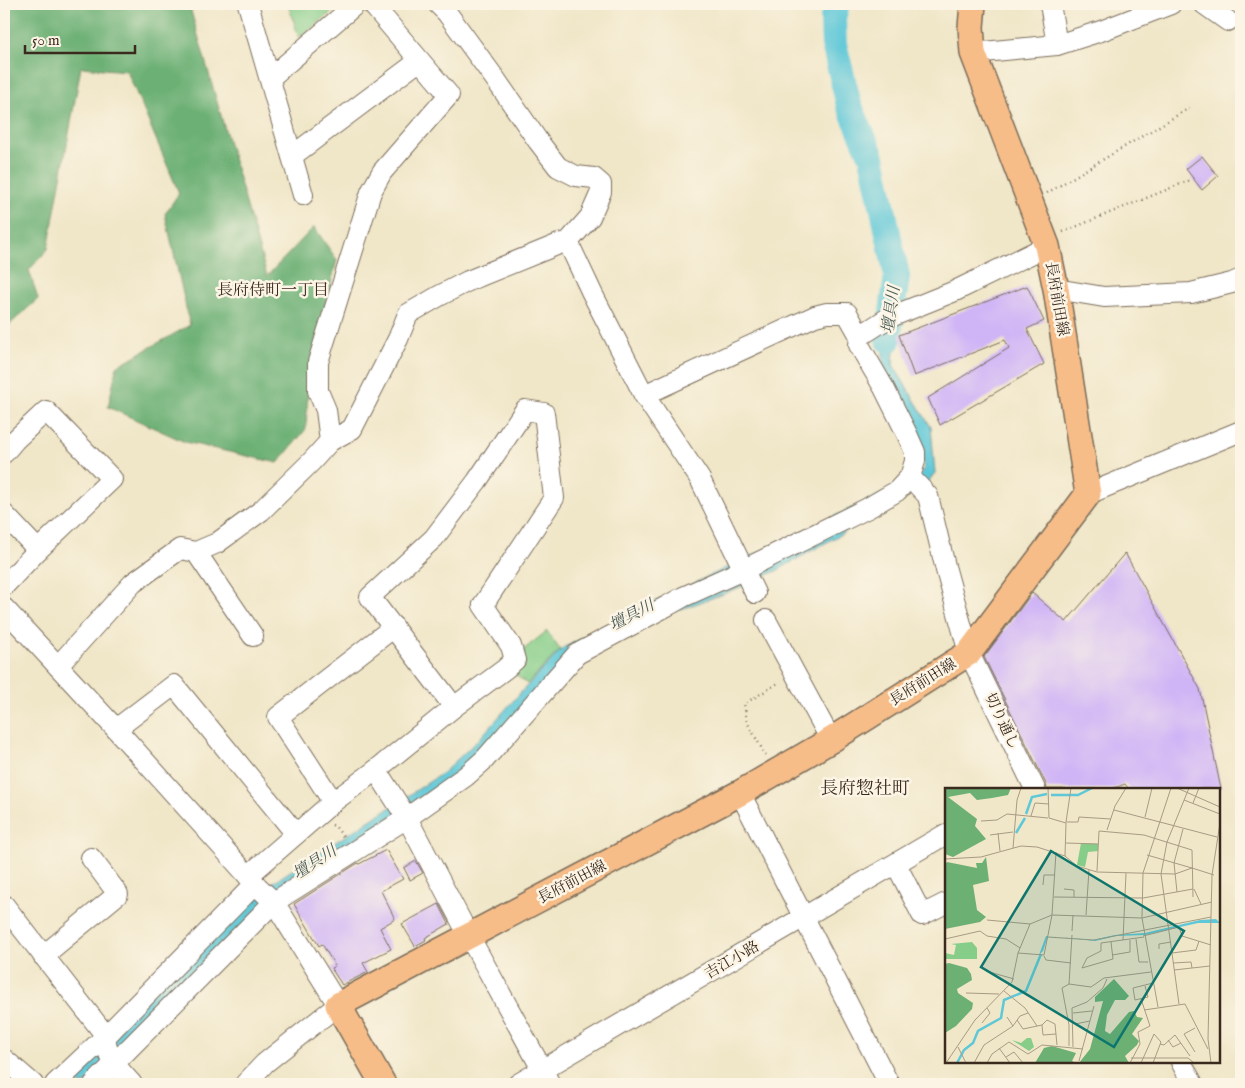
<svg xmlns="http://www.w3.org/2000/svg" width="1245" height="1088" viewBox="0 0 1245 1088" font-family="'IM FELL English','Noto Serif JP',serif">
	<style>
		.green { fill: #85cd88; stroke: #607c53 }
		.forest { fill: #6cb074; stroke: #546d49 }
		.water { fill: #5ec8d8; stroke: #4c797b }
		.lines { fill: none; stroke-linecap: round; stroke-linejoin: round }
		.river { stroke: #5ec8d8; stroke-width: 26 }
		.building { fill: #d0b5f6 }
		.minor-casing { stroke: #7a6c5a; stroke-width: 22 }
		.major-casing { stroke: #7a6c5a; stroke-width: 28 }
		.path { stroke: #7a6c5a; stroke-width: 2.5; stroke-dasharray: 1 4; stroke-linecap: butt }
		.minor { stroke: #fff; stroke-width: 20 }
		.major { stroke: #f7bd88; stroke-width: 25 }
		.labels { text-anchor: middle; dominant-baseline: central; stroke-width: 5; stroke-linejoin: round; paint-order: stroke }
		.street-label { font-size: 15px; fill: #3b2a1e; stroke: #fcf5e5 }
		.neighbourhood-label { font-size: 16px; fill: #3b2a1e; stroke: #fcf5e5 }
		.water-label { font-size: 16px; font-style: italic; fill: #465956; stroke: #fcf5e5 }
		.quarter-label { font-size: 18px; fill: #3b2a1e; stroke: #fcf5e5 }
		.inset-river { fill: none; stroke: #5ec8d8; stroke-width: 2.5 }
		.inset-road { fill: none; stroke: #a89b84; stroke-width: 1 }
		.view { fill: #0f766e; fill-opacity: 0.15; stroke: #0f766e; stroke-width: 2.5 }
		.inset-edge { fill: none; stroke: #3b2a1e; stroke-width: 2.5 }
	</style>
	<rect width="100%" height="100%" fill="#fcf5e5"/>
	<filter id="ink" filterUnits="userSpaceOnUse"><feTurbulence type="fractalNoise" baseFrequency=".02" numOctaves="2"/><feDisplacementMap in="SourceGraphic" scale="10" xChannelSelector="R" yChannelSelector="G"/><feConvolveMatrix kernelMatrix="1 2 1 2 8 2 1 2 1" color-interpolation-filters="sRGB"/></filter>
	<filter id="wash" filterUnits="userSpaceOnUse"><feTurbulence type="fractalNoise" baseFrequency=".0096" numOctaves="4" result="noise"/><feDisplacementMap in="SourceGraphic" scale="20" xChannelSelector="R" yChannelSelector="G"/><feGaussianBlur stdDeviation="1.12" result="paint"/><feColorMatrix in="noise" values="0 0 0 0 0 0 0 0 0 0 0 0 0 0 0 0 0 1.4 0 .05"/><feComposite in="paint" operator="in"/></filter>
	<g filter="url(#wash)">
		<rect width="100%" height="100%" fill="#f0e6c8"/>
		<g class="green">
			<polygon points="288,4 342,4 299,38"/>
			<polygon points="547,631 560,650 527,684 513,673 525,663 523,650"/>
		</g>
		<polygon class="forest" points="4,4 189,4 267,276 314,227 337,260 309,370 306,429 278,463 185,442 108,407 117,366 190,325 165,214 179,193 127,71 81,67 48,249 29,270 38,299 8,326 4,323"/>
		<polygon class="water" points="896,319 893,365 931,427 935,473 925,486 915,492 776,571 734,590 587,643 481,757 280,890 85,1084 62,1084 247,899 403,799 444,772 480,738 522,691 563,648 619,619 919,476 924,468 918,434 893,387 883,364 883,344 886,324"/>
		<g class="lines">
			<polyline class="river" points="837,4 833,18 834,44 849,105 872,157 897,276 888,340"/>
		</g>
		<g id="blocks">
			<g class="building">
				<polygon points="1202,156 1218,176 1202,190 1186,169"/>
				<polygon points="1027,286 1044,321 1027,329 1044,364 940,425 928,398 1009,348 1005,340 914,376 899,335"/>
				<polygon points="1125,553 1200,689 1221,789 1129,789 1125,784 1112,789 1047,789 1046,784 984,657 1032,593 1066,622"/>
				<polygon points="386,850 403,879 381,891 395,919 380,928 391,949 363,963 368,972 342,985 331,968 335,966 322,944 319,946 294,904 358,863 359,864"/>
				<polygon points="416,861 423,873 410,880 404,868"/>
				<polygon points="439,904 449,924 425,938 426,940 415,946 402,924"/>
			</g>
		</g>
	</g>
	<g filter="url(#ink)">
		<use href="#blocks" fill-opacity="0" stroke="#7a6c5a" stroke-width="1"/>
		<g class="lines">
			<g class="minor-casing">
				<g id="minor">
					<polyline points="248,4 303,195"/>
					<polyline points="1050,4 1057,45"/>
					<polyline points="1204,4 1228,21"/>
					<polyline points="973,53 1057,45 1101,31 1171,4"/>
					<polyline points="270,78 356,4"/>
					<polyline points="292,156 419,61"/>
					<polyline points="568,242 592,293 644,395 700,479 755,593"/>
					<polyline points="1056,289 1104,297 1191,293 1232,283 1241,279"/>
					<polyline points="644,395 815,316 827,313 847,313 860,336"/>
					<polyline points="330,441 326,410 318,391 318,362 371,192 382,172 449,95 372,4"/>
					<polyline points="4,453 15,440 46,411 112,479 38,550 4,586"/>
					<polyline points="910,477 928,496 946,570 969,653 1035,789"/>
					<polyline points="1088,494 1241,431"/>
					<polyline points="4,514 38,550"/>
					<polyline points="196,552 253,636"/>
					<polyline points="4,608 116,729 258,887 274,902 338,1005 265,1063 245,1084"/>
					<polyline points="766,620 831,740"/>
					<polyline points="58,666 133,583 180,549 196,552 217,543 261,511 312,461 330,441 352,429 398,339 408,314 439,296 468,281 559,244 568,242 590,217 601,192 601,184 594,178 576,176 558,167 538,141 496,80 447,13 438,4"/>
					<polyline points="116,729 174,685 296,834"/>
					<polyline points="376,770 407,818 469,936 550,1084"/>
					<polyline points="740,793 889,1084"/>
					<polyline points="333,802 278,717 394,627"/>
					<polyline points="896,864 922,915 946,903"/>
					<polyline points="248,876 333,802 376,770 454,707 505,669 515,660 511,646 483,605 554,498 544,413 525,410 477,481 434,538 370,597 454,707"/>
					<path d="M4,905L106,1036C104,1055 120,1071 132,1084"/>
					<polyline points="43,956 118,894 91,858"/>
					<polyline points="4,1059 33,1084"/>
					<polyline points="1181,1062 1193,1084"/>
					<polyline points="55,1084 106,1036 255,884"/>
					<polyline points="94,1084 274,902 407,818 466,776 485,759 577,654 667,606 683,597 743,570 868,508 897,491 910,477 915,461 915,452 907,434 884,388 859,345 860,336 888,318 955,291 1047,246"/>
					<polyline points="518,1084 946,834"/>
				</g>
			</g>
			<g class="major-casing">
				<polyline id="major" points="383,1084 338,1005 740,793 831,740 969,653 1088,494 1056,289 1047,246 973,53 971,27 973,4"/>
			</g>
			<g class="path">
				<polyline points="1047,193 1191,107"/>
				<polyline points="1063,232 1193,179"/>
				<polyline points="766,756 747,722 744,704 780,682"/>
				<polyline points="332,825 335,826 345,839"/>
			</g>
			<use href="#minor" class="minor"/>
			<use href="#major" class="major"/>
		</g>
	</g>
	<g class="labels">
		<g class="street-label">
			<text transform="translate(1057 299) rotate(80)">長府前田線</text>
			<text transform="translate(923 682) rotate(-32)">長府前田線</text>
			<text transform="translate(1002 721) rotate(64)">切り通し</text>
			<text transform="translate(572 882) rotate(-28)">長府前田線</text>
			<text transform="translate(732 960) rotate(-30)">吉江小路</text>
		</g>
		<g class="neighbourhood-label">
			<text x="273" y="291">長府侍町一丁目</text>
		</g>
		<g class="water-label">
			<text transform="translate(892 310) rotate(-82)">壇具川</text>
			<text transform="translate(632 616) rotate(-28)">壇具川</text>
			<text transform="translate(315 863) rotate(-33)">壇具川</text>
		</g>
		<g class="quarter-label">
			<text x="865" y="789">長府惣社町</text>
		</g>
	</g>
	<g transform="translate(945 788)">
		<rect width="275" height="275" fill="#f0e6c8"/>
		<path d="M136,55L153,56V63L143,64L140,79L132,77ZM27,154L32,160V171H0V165L9,167L11,157L6,156ZM82,250H86L89,259L84,263L67,252L76,255Z" fill="#85cd88"/>
		<path d="M66,0L63,7L47,10L32,12L25,5L3,9L32,31L30,38L41,51L8,69L0,66V0ZM41,69L44,93L28,97L32,122L41,129L35,134L0,141V77L2,74L32,80L31,75H37ZM4,175L22,180L26,186L27,192L12,201L13,205L28,215L27,221L11,238L0,245V176ZM169,191L184,208L180,212H170L162,227L160,243L165,246L184,224L189,223L192,229L198,230L187,246L194,253L192,257L180,268L184,275H134L145,261L158,213L150,214V209ZM107,258L131,265L127,273L131,275H90L99,260Z" fill="#6cb074"/>
		<path d="M271,131L275,135H253L200,147L171,148L150,153L103,148L98,163L94,167L101,148L148,152L170,147L200,145L255,132Z" fill="#5ec8d8"/>
		<path class="inset-river" d="M106,7H133L147,0M81,26L87,9L102,6M71,45L80,30M12,275L19,262L28,255L33,243L56,230L59,212L81,203L96,166"/>
		<path class="inset-road" d="M103,0L104,30L121,35L120,68L132,78L152,84L230,86L247,80L269,87M232,0L275,19M239,12L275,26M248,15L254,0M169,22L272,49M86,28L90,15L104,16M200,29L207,0M36,33L52,32L62,26L103,30M121,34H133L134,29L166,31M121,34L126,0M162,42L170,18L181,0M53,45L55,63M45,47L68,44M121,55L153,56M68,60L72,12L76,0M202,67L247,80M0,71L36,69L76,58L92,59L120,68M152,83L154,43L199,47L247,62L248,109M198,85L226,0M98,97L99,87H110M119,101L129,102V109M249,101L256,116M232,104L229,75L238,41M109,109L198,110L248,101M141,127L144,82M42,132L85,136M127,143L128,127M198,148L234,139L237,148L266,157M102,149L149,152L266,129M0,151L35,143L42,148L61,151L75,160M191,151L194,174H203M178,152L181,85M166,154L168,171L137,180L142,170L156,163V155L199,149M214,161V156L226,154M73,165L99,167L107,127L111,64M227,165L251,162L254,153M167,167L185,164V152M99,168L101,172L126,175M228,175L246,174L247,180M229,182L265,178M41,183L69,191M124,196L127,147M200,198L203,209L190,212L188,200L208,195M59,203L80,220L92,238M21,205L54,206M234,216L216,86L222,54L244,0M213,219L197,130L267,114M199,222L240,216L263,261M128,225L147,223M62,229L68,238L75,228L83,225M72,232L78,241L97,237L102,232L110,236L112,257M37,235L45,225L42,220M130,236L145,233M97,237L98,247L111,246M223,252L228,259L236,255M215,256L219,257L230,247L245,268M124,258V237L117,200L124,196L146,199L159,190L206,184M13,259L21,275M128,259L127,220L142,214L158,200L162,191M54,260L65,275M250,264L239,246L250,240M61,269L69,264L78,275M186,270H243L249,275M134,273L149,218M1,275L30,232L67,194L73,165L85,136L107,127L197,130L198,85M29,275L39,257L68,238M42,275L47,266L64,254L83,266L97,257L138,261M185,275L195,256L193,244L205,238L196,211M196,275L209,246L216,254L208,275M266,275L263,251L267,87L275,35"/>
		<path class="view" d="M106,63L239,143L169,259L36,179Z"/>
		<rect width="275" height="275" class="inset-edge"/>
	</g>
	<rect width="1245" height="1088" fill="none" stroke="#fcf5e5" stroke-width="20"/>
	<path d="M25 45v8h110v-8" fill="none" stroke="#3b2a1e" stroke-width="2.5"/>
	<text x="32" y="45" font-size="15" fill="#3b2a1e" stroke="#fcf5e5" stroke-width="4" paint-order="stroke">50 m</text>
</svg>
